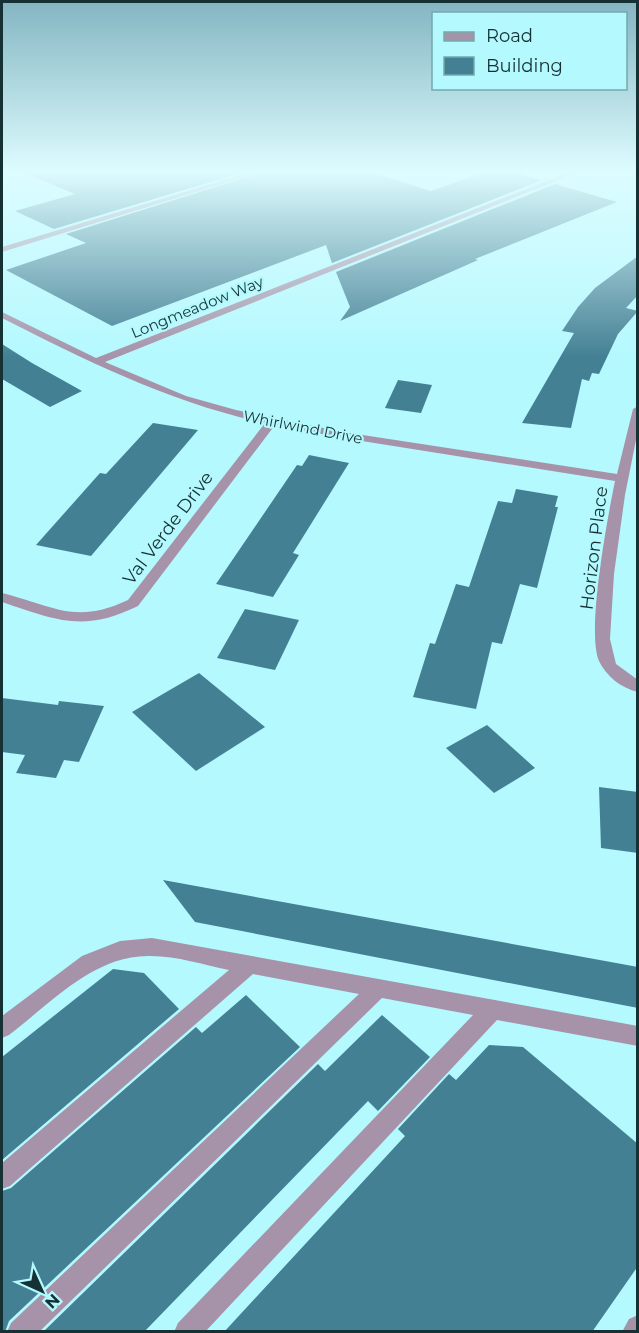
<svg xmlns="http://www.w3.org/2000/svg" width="639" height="1333" viewBox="0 0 639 1333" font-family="Montserrat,sans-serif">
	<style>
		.building { fill: #448094 }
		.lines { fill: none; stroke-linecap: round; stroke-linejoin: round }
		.lane { fill: #a693a9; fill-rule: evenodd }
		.street { fill: #a693a9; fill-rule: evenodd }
		.labels { text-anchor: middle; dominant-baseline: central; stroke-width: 4.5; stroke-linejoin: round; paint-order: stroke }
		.far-street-label { font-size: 15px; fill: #153133; stroke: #b4f9fe }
		.street-label { font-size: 18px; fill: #153133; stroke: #b4f9fe }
	</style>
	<rect width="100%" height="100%" fill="#b4f9fe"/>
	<g class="building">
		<polygon points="20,171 247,171 54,229 15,211 75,194"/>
		<polygon points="266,171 367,171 431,191 488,171 508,171 542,180 332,263 326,245 112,326 6,270 86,243 66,234"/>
		<polygon points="555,184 617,202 475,259 478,260 340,321 350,307 336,272"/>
		<polygon points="638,256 638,295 626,308 638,311 618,334 599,374 592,373 589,381 582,379 571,428 522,423 574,333 562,331 578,307 595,288"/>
		<polygon points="2,344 32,363 82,391 50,407 2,379"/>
		<polygon points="398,380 432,385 421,413 385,408"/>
		<polygon points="153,423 198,430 91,556 36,545 100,473 106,474"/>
		<polygon points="309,455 349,463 293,553 299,555 273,597 216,584 297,465 302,466"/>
		<polygon points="516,489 558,496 555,507 558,507 537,588 520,584 502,644 492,642 476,709 413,697 430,643 435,644 456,584 469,587 498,501 512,503"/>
		<polygon points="245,609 299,620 275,670 217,658"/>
		<polygon points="199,673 265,727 196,771 132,712"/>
		<polygon points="2,698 58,705 59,701 104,706 79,762 64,760 56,778 16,773 25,755 2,752"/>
		<polygon points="487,725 535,768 494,793 446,748"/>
		<polygon points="599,787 638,792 638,853 601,848"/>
		<polygon points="163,880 638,967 638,1008 195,922"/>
		<polygon points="113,969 144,973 179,1009 2,1160 2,1057"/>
		<polygon points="246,995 300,1047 9,1321 5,1332 2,1332 2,1191 11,1188 196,1027 202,1033"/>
		<polygon points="382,1015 430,1057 378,1111 368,1101 144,1332 43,1332 318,1064 325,1071"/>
		<polygon points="489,1045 523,1047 638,1144 638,1266 592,1332 224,1332 405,1136 398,1129 449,1074 456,1080"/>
	</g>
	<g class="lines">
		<g class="lane">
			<path d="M152,938L638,1026V1046L497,1020L205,1332H174L178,1323L473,1015L382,998L39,1332H7L11,1323L359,994L253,974L10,1186L2,1189V1163L229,970C204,965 177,956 151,956C95,954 51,1003 9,1035L2,1038V1016L82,956L120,941Z"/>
			<polygon points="638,1315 638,1332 622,1332 629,1319"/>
		</g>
		<g class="street">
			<polygon points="254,171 264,171 2,252 2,247"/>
			<path d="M572,171H581L105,362L186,396L236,410L343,432L617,474L633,409L638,406V430L625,495L614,574L610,639L616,664L638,680V692C621,688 606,676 599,661C586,630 608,516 615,481L343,438L275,425L138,606C83,633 56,620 2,602V593C54,606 75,625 128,600L265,423C171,403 87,361 2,318V312L96,358Z"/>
		</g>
	</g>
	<linearGradient id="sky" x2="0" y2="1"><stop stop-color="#83b5c1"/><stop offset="0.48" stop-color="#ddfcff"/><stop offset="1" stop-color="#ddfcff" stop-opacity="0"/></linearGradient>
	<rect width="639" height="357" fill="url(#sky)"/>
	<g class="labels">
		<g class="far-street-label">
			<text transform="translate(197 307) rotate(-22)">Longmeadow Way</text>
			<text transform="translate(303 427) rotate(11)">Whirlwind Drive</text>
		</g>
		<g class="street-label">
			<text transform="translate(168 528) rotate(-53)">Val Verde Drive</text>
			<text transform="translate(594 548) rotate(-83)">Horizon Place</text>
		</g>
	</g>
	<rect width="639" height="1333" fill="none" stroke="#153133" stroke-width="6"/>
	<rect x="432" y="12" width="195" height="78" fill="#b4f9fe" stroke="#74a9ad" stroke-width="1.5"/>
	<rect x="444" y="32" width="30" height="9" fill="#a693a9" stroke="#74a9ad" stroke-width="1.5"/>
	<text x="486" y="42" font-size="18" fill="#153133">Road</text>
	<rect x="444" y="57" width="30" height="18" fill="#448094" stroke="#74a9ad" stroke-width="1.5"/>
	<text x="486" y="72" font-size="18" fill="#153133">Building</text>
	<g transform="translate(42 1291) rotate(135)" stroke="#b4f9fe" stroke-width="4.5" paint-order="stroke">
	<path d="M0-4.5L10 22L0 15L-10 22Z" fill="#153133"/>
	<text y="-9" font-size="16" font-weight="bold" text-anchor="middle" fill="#153133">N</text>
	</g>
</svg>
